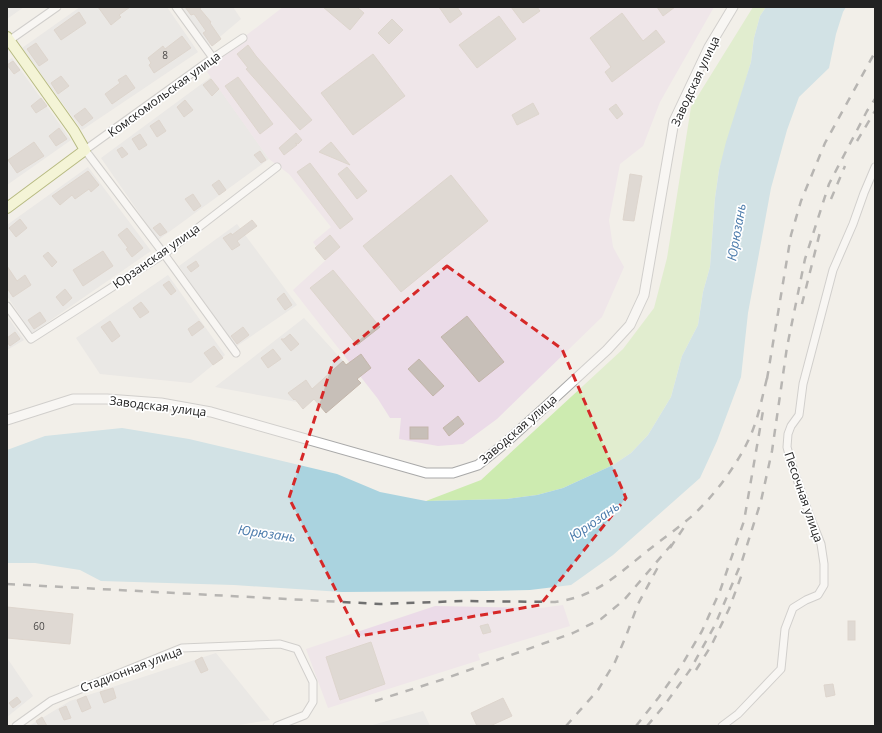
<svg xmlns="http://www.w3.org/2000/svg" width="882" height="733" viewBox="0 0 882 733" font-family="'Open Sans',sans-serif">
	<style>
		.residential { fill: #e0dfdf }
		.industrial { fill: #ebdbe8 }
		.grass { fill: #cdebb0 }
		.water { fill: #aad3df }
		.building { fill: #c7bfb8; stroke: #c4b6ab }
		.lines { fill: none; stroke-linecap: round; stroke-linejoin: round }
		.minor-casing { stroke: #a9a9a9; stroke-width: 9 }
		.tertiary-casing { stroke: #a9a9a9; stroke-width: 11 }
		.secondary-casing { stroke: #707d05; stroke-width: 12 }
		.minor { stroke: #fff; stroke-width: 7 }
		.tertiary { stroke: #fff; stroke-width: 9 }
		.secondary { stroke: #f7fabf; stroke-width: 10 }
		.rail { stroke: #707070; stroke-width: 2.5; stroke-dasharray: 8 8; stroke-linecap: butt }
		.marked { fill: none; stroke: #d62828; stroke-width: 3; stroke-dasharray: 8 5; stroke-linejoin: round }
		.labels { text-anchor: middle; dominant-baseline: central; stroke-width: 3.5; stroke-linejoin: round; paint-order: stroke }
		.number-label { font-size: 10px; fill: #4b4948 }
		.street-label { font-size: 12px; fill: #222; stroke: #fff }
		.water-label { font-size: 13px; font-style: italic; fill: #4a7aab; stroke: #fff }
	</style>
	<rect width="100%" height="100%" fill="#f2efe9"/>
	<g class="residential">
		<polygon points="7,7 24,7 7,19"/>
		<polygon points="80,7 167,7 198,52 82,130 22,48"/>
		<polygon points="181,7 233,7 241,19 209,46"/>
		<polygon points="12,58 71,140 7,185 7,61"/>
		<polygon points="211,77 269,159 158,240 101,158"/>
		<polygon points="88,167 151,251 32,333 7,296 7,225"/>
		<polygon points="237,224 297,305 234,348 179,266"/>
		<polygon points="168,275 225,355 191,383 100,374 76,338"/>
		<polygon points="7,316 24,340 7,350"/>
		<polygon points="304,318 343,361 297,402 215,387"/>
		<polygon points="216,653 270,720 232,726 29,726 70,701"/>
		<polygon points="7,658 33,696 7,717"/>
		<polygon points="423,711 430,726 369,726"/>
	</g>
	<g class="industrial">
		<polygon points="283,7 714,7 660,102 643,146 620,164 609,220 613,247 624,267 602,317 497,419 463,444 438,446 399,439 401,418 390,418 378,399 293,290 326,260 313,242 331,227 289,174 269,159 207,72 226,51"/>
		<polygon points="563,605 570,626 478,654 480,660 328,708 306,649 435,606 541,608"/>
	</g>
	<polygon class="grass" points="753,7 766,7 760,16 754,38 751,62 719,170 715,198 710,267 703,292 698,325 682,356 671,397 648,435 631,453 613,465 563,488 537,495 507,499 426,501 481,480 623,349 654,308 667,258 691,107"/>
	<polygon class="water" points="766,7 846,7 843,12 836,34 829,68 799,97 787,130 771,188 748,313 741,377 717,441 700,478 613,555 571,585 530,590 485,591 342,592 234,585 101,581 80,570 35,563 7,563 7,450 45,436 122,428 189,439 337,474 380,492 426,501 507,499 537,495 563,488 613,465 631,453 648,435 671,397 682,356 698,325 703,292 710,267 715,198 719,170 726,142 751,62 754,38 760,16"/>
	<g class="building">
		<polygon points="98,7 130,7 119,15 121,17 111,25"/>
		<polygon points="185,7 202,7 200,9 211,22 210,23 221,39 212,46 203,33 206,31 194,14 191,15"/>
		<polygon points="323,7 357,7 364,13 350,30"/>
		<polygon points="439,7 457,7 462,14 450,23"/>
		<polygon points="511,7 537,7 540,11 523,23"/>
		<polygon points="657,7 675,7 663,16"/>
		<polygon points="79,12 86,23 61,40 54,30"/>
		<polygon points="622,13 643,41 656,30 665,42 612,82 605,72 611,67 590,38"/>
		<polygon points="499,16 516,39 477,68 459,45"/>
		<polygon points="392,19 403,30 389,44 378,33"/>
		<polygon points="182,36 191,48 154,73 149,65 151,63 148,58 163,46 165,49"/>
		<polygon points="36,43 48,60 39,66 27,49"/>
		<polygon points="248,45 256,56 312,120 300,130 246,69 248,68 237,54"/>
		<polygon points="373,54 405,96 353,135 321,93"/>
		<polygon points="13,61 20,70 14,74 7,65"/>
		<polygon points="126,75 135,88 112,104 105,94 120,83 118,80"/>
		<polygon points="61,76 69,86 58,94 51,83"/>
		<polygon points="238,77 273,124 260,134 225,86"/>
		<polygon points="211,79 219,89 212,96 203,85"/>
		<polygon points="41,98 47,106 36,113 31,106"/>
		<polygon points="185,100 193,110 184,117 177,107"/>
		<polygon points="533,103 539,114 517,125 512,115"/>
		<polygon points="616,104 623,114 617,119 609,109"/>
		<polygon points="85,108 93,118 82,126 74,116"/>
		<polygon points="159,120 166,131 157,137 150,126"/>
		<polygon points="59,128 67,139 56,146 49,136"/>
		<polygon points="296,133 302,140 298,144 295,143 297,145 284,155 279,148"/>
		<polygon points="140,134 147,145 139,150 132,139"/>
		<polygon points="34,142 44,156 17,173 8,160"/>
		<polygon points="331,142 350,165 319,152"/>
		<polygon points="122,147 128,154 122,158 117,150"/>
		<polygon points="260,151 266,160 261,163 254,155"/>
		<polygon points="310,163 353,219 340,229 297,172"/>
		<polygon points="347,167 367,191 357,199 338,174"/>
		<polygon points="88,171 99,185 91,192 89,189 75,199 72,195 60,205 52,196"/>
		<polygon points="630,174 642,176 634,221 623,220"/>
		<polygon points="451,175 488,221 401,292 363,246"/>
		<polygon points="219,180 226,190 219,195 212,185"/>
		<polygon points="193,194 201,206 194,211 185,199"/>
		<polygon points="20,219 27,228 16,237 9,228"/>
		<polygon points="252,220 257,226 237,241 240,245 232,250 223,238 231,233 232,235"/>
		<polygon points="160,223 167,232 160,236 153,228"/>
		<polygon points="127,228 143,248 132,257 126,249 128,248 118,235"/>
		<polygon points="330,235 340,247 325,260 315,248"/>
		<polygon points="103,251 113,266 83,286 73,270"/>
		<polygon points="48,252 57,262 52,267 43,256"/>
		<polygon points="196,261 199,266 191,272 187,267"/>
		<polygon points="7,266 17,281 25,275 31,285 13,297 7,288"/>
		<polygon points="333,270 380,327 357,345 310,288"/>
		<polygon points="169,281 176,291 171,295 163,285"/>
		<polygon points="65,289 72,298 63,306 56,297"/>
		<polygon points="284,293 292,305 285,310 277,299"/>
		<polygon points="141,302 149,312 140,318 133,308"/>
		<polygon points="40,312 46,321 34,329 28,320"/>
		<polygon points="467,316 504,362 479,382 441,337"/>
		<polygon points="110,321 120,336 112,342 101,327"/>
		<polygon points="199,321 204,327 192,336 188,329"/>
		<polygon points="243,327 249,335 237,344 231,336"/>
		<polygon points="15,332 20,339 10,346 7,342 7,338"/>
		<polygon points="290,334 299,344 291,351 281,339 284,339"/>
		<polygon points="214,346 223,358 213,365 204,353"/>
		<polygon points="273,349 281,359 268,368 261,358"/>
		<polygon points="361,354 371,368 357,379 361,383 326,413 314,399 303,409 295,399 294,400 288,393 306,380 312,389 343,361 346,365"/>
		<polygon points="419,359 444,386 433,396 408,369"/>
		<polygon points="458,416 464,424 449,436 443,428"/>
		<rect x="410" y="427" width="18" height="12"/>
		<polygon points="7,607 73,614 70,644 7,638"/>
		<rect x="848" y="621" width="7" height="19"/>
		<polygon points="488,624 491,632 483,634 480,626"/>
		<polygon points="371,642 385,684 340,700 326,657"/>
		<polygon points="202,657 208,670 201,673 195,661"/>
		<polygon points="833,684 835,695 826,697 824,685"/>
		<polygon points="113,688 116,698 104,703 100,692"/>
		<polygon points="86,696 91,708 82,712 77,700"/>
		<polygon points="17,697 21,702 13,708 9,703"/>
		<polygon points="503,698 512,716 490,726 477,726 471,713"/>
		<polygon points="66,706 71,718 64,720 59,709"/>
		<polygon points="42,717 47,726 39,726 36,721"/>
	</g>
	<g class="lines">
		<g class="minor-casing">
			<g id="minor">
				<polyline points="176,7 213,58"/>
				<polyline points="7,42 57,7"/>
				<polyline points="7,306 31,339 164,254 277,167"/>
				<polyline points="236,353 164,254 85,150 213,58 243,38"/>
				<polyline points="16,726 51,701 182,648 280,644 297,649 313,682 313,702 305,715 277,726"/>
				<polyline points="722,726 738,714 781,669 785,629 793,608 806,600 818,595 824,585 824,564 821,544 809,514 791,462 787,447 788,434 791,426 799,415 803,384 833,270 853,224 864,193 875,167"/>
			</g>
		</g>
		<g class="tertiary-casing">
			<polyline id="tertiary" points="7,420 73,399 107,399 161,403 211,412 426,473 453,473 478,465 503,445 545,407 607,350 630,325 644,295 674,121 709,47 733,7"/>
		</g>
		<g class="secondary-casing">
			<polyline id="secondary" points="7,37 74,131 85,150 7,208"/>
		</g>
		<use href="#minor" class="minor"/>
		<use href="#tertiary" class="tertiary"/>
		<use href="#secondary" class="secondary"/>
		<g class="rail">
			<polyline points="857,141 875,111"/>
			<polyline points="831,199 845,166"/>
			<polyline points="802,304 820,232"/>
			<polyline points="767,379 791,235 801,201 825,143 875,52"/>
			<polyline points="670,548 687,523"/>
			<path d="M7,584L380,604L463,601L555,602C595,597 616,576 646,552C661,540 677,529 692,516C713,497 734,469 747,443C758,422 762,397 768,374"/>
			<polyline points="696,670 711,646 729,609 742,574"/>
			<polyline points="375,701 441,680 573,633 601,619 624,600 672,544"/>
			<polyline points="566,726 598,690 615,662 626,636 638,604 658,567"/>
			<polyline points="636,726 659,697 683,663 702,631 720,591 744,521 763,411"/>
			<polyline points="647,726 663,707 690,670 715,625 742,561 761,501 772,451 787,347 805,259 829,184 867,111 875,99"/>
		</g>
	</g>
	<path d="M0 0H882V733H0ZM447,266L562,349L626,498L540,605L359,636L289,498L333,362Z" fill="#f2efe9" fill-opacity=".55" fill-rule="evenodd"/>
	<path class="marked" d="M447,266L562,349L626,498L540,605L359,636L289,498L333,362Z"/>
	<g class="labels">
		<g class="number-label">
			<text x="165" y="55">8</text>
			<text x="39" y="626">60</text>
		</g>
		<g class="street-label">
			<text transform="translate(695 81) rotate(-65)">Заводская улица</text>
			<text transform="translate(164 94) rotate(-36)">Комскомольская улица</text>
			<text transform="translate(156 256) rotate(-35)">Юрзанская улица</text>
			<text transform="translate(158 406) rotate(7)">Заводская улица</text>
			<text transform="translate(518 429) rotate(-41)">Заводская улица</text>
			<text transform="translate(804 497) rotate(71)">Песочная улица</text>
			<text transform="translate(131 669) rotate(-21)">Стадионная улица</text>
		</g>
		<g class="water-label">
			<text transform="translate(736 232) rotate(-80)">Юрюзань</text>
			<text transform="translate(594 521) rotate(-35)">Юрюзань</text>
			<text transform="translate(267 533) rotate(8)">Юрюзань</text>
		</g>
	</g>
	<rect width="882" height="733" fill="none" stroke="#222222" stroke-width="16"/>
</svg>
